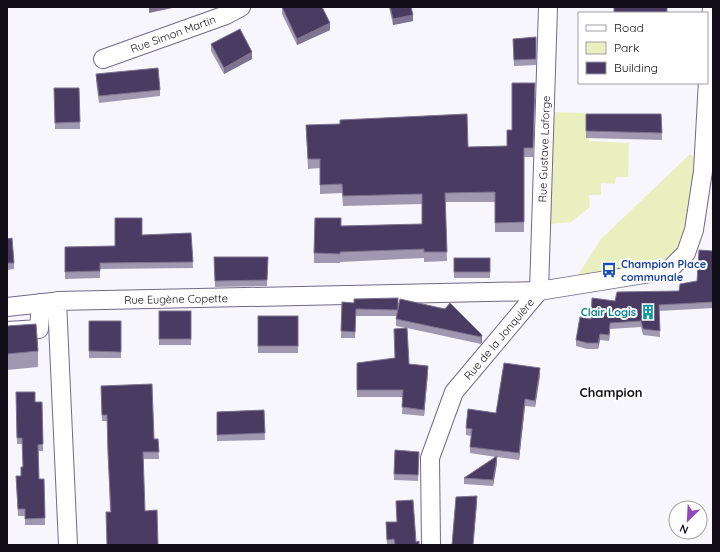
<svg xmlns="http://www.w3.org/2000/svg" width="720" height="552" viewBox="0 0 720 552" font-family="Quicksand,sans-serif">
	<style>
		.green { fill: #e9efbf }
		.lines { fill: none; stroke-linecap: round; stroke-linejoin: round }
		.minor-casing { stroke: #736987; stroke-width: 20 }
		.minor { stroke: #fff; stroke-width: 18 }
		.wall { fill: #a098b0 }
		.shaded-wall { fill: #7e7390 }
		.building { fill: #493b62; stroke: #7e7390 }
		.labels { text-anchor: middle; dominant-baseline: central; stroke-width: 4; stroke-linejoin: round; paint-order: stroke }
		.street-label { font-size: 11px; fill: #120e19; stroke: #fff }
		.transit-label { font-size: 11px; font-weight: bold; fill: #164399; stroke: #fff; text-anchor: start }
		.culture-label { font-size: 11px; font-weight: bold; fill: #0d838f; stroke: #fff; text-anchor: end }
		.quarter-label { font-size: 13px; font-weight: bold; fill: #120e19; stroke: #fff }
	</style>
	<rect width="100%" height="100%" fill="#f8f6fd"/>
	<g class="green">
		<polygon points="549,112 588,113 589,141 629,143 628,177 616,177 615,184 601,183 601,195 589,195 590,207 571,222 550,224"/>
		<polygon points="690,154 699,161 682,251 666,268 576,278 601,239"/>
	</g>
	<g class="lines">
		<g class="minor-casing">
			<g id="minor">
				<polyline points="103,59 226,15 241,7"/>
				<polyline points="539,291 548,7"/>
				<polyline points="7,307 52,302"/>
				<polyline points="7,331 39,329 41,303"/>
				<polyline points="68,545 57,301 539,291 669,270 686,253 694,230 703,171 712,7"/>
				<polyline points="431,545 430,458 454,392 539,291"/>
			</g>
		</g>
		<use href="#minor" class="minor"/>
	</g>
	<g class="wall">
		<polygon points="282,7 330,30 297,45 282,14"/>
		<polygon points="389,7 411,7 413,21 393,25"/>
		<polygon points="536,37 536,65 514,66 513,45"/>
		<polygon points="211,44 252,59 224,74 211,51"/>
		<polygon points="96,74 160,90 160,96 99,103 96,81"/>
		<polygon points="535,83 533,157 524,157 524,232 495,232 495,202 445,202 447,261 424,262 424,258 340,262 340,263 314,263 314,253 341,226 422,224 422,204 343,206 342,193 320,194 320,168 308,169 306,125 468,147 507,146 512,130"/>
		<polygon points="54,88 79,88 80,129 55,129"/>
		<polygon points="586,114 661,114 662,140 586,138"/>
		<polygon points="191,233 193,268 100,269 100,278 65,279 65,247 115,246 142,235"/>
		<polygon points="7,239 14,263 14,269 7,270"/>
		<polygon points="713,251 713,308 659,311 660,337 643,335 641,327 610,329 609,341 600,340 598,349 587,349 576,346 576,340 591,319 615,301 679,291 697,281"/>
		<polygon points="214,257 268,257 267,286 215,287"/>
		<rect x="454" y="258" width="36" height="20"/>
		<polygon points="342,302 398,309 482,335 482,342 481,344 407,328 409,364 428,372 424,416 402,414 403,397 357,397 357,363 395,358 406,328 396,326 396,316 356,316 355,338 341,338"/>
		<rect x="159" y="311" width="32" height="34"/>
		<rect x="258" y="316" width="40" height="37"/>
		<rect x="89" y="321" width="32" height="37"/>
		<polygon points="7,326 38,351 38,367 7,370"/>
		<polygon points="540,375 535,407 525,406 519,460 497,457 497,463 493,486 464,484 464,478 496,457 470,453 470,447 471,436 466,435 466,428 496,413"/>
		<polygon points="101,386 154,439 158,439 159,459 144,459 110,512 107,421 102,421"/>
		<polygon points="16,392 35,402 42,402 43,451 38,451 39,479 44,479 45,525 25,525 25,516 18,516 16,476 21,476 21,467 23,467 22,444 17,444"/>
		<polygon points="264,410 265,440 217,441 217,412"/>
		<polygon points="419,458 418,481 394,480 394,474"/>
		<polygon points="396,501 416,542 419,545 387,545 386,522 397,522"/>
	</g>
	<g class="shaded-wall">
		<polygon points="149,7 177,7 149,13"/>
		<polygon points="413,15 413,21 393,25 393,19"/>
		<polygon points="330,23 330,30 297,45 297,39"/>
		<polygon points="252,52 252,59 224,74 224,68"/>
		<polygon points="610,323 610,329 609,341 609,335"/>
		<polygon points="600,334 600,340 598,349 598,343"/>
		<polygon points="482,335 482,342 481,344 481,337"/>
		<polygon points="428,366 428,372 424,416 424,410"/>
		<polygon points="540,368 540,375 535,407 535,401"/>
		<polygon points="525,399 525,406 519,460 519,453"/>
		<polygon points="497,456 497,463 493,486 493,480"/>
		<polygon points="477,496 477,503 473,545"/>
	</g>
	<g class="building">
		<polygon points="282,7 322,7 330,23 297,39"/>
		<polygon points="390,7 411,7 413,15 393,19"/>
		<rect x="614" y="7" width="53" height="6"/>
		<polygon points="240,29 252,52 224,68 211,44"/>
		<polygon points="536,37 536,59 514,60 513,39"/>
		<polygon points="158,68 160,90 99,96 96,74"/>
		<polygon points="512,83 535,83 533,148 524,148 524,222 495,223 495,192 445,193 447,252 424,252 424,249 340,252 340,254 314,253 315,218 341,218 341,226 422,224 422,194 343,196 342,184 320,185 320,159 308,159 306,125 340,124 340,120 467,114 468,147 507,146 507,130 512,130"/>
		<polygon points="54,88 79,88 80,122 55,123"/>
		<polygon points="586,114 661,114 662,133 586,131"/>
		<polygon points="115,218 142,218 142,235 191,233 193,262 100,263 100,271 65,272 65,247 115,246"/>
		<polygon points="12,238 14,263 7,263 7,239"/>
		<polygon points="699,250 713,251 713,302 659,305 660,331 643,329 641,321 610,323 609,335 600,334 598,343 587,343 576,340 580,317 591,319 592,298 615,301 617,292 679,291 680,284 697,281"/>
		<polygon points="214,257 268,257 267,280 215,281"/>
		<rect x="454" y="258" width="36" height="14"/>
		<polygon points="398,298 398,310 356,309 355,332 341,331 342,302 354,303 354,299"/>
		<polygon points="400,299 445,309 450,303 482,335 481,337 396,319"/>
		<rect x="159" y="311" width="32" height="28"/>
		<rect x="258" y="316" width="40" height="30"/>
		<polygon points="89,321 121,321 121,352 89,351"/>
		<polygon points="36,324 38,351 7,354 7,326"/>
		<polygon points="407,328 409,364 428,366 424,410 402,407 403,390 357,390 357,363 395,358 394,329"/>
		<polygon points="504,363 540,368 535,401 525,399 519,453 470,447 472,429 466,428 468,409 496,413"/>
		<polygon points="152,384 154,439 158,439 159,452 143,452 145,511 157,510 158,545 107,545 106,512 111,512 108,453 107,415 102,415 101,386"/>
		<polygon points="16,392 35,392 35,402 42,402 43,444 38,445 39,479 44,479 45,518 25,519 25,509 18,509 16,476 21,476 21,467 23,467 22,438 17,438"/>
		<polygon points="264,410 265,433 217,435 217,412"/>
		<polygon points="395,450 419,452 418,475 394,474"/>
		<polygon points="497,456 493,480 464,478"/>
		<polygon points="477,496 473,545 452,545 456,497"/>
		<polygon points="413,500 416,542 419,541 419,545 395,545 394,539 387,540 386,522 397,522 396,501"/>
	</g>
	<defs>
		<g id="bus-bare" transform="scale(1.2)"><path d="M-5-6H5V4H4V6H2V4H-2V6H-4V4H-5ZM-3.5-4V0h7V-4ZM-3.5 1.2v1.5H-2V1.2ZM2 1.2v1.5H3.5V1.2Z" fill="#1a4fb4" stroke="#fff" stroke-width="2.5" paint-order="stroke"/></g>
		<g id="building-bare" transform="scale(1.2)"><path d="M-4-6H4V6H1V3H-1V6H-4ZM-2.5-4.3h1.7v1.8h-1.7ZM.8-4.3h1.7v1.8H.8ZM-2.5-1h1.7V.8h-1.7ZM.8-1h1.7V.8H.8Z" fill="#0f9aa8" stroke="#fff" stroke-width="2.5" paint-order="stroke"/></g>
	</defs>
	<g fill-rule="evenodd">
		<use href="#bus-bare" x="609" y="270"/>
		<use href="#building-bare" x="648" y="312"/>
	</g>
	<g class="labels">
		<g class="street-label">
			<text transform="translate(173 34) rotate(-20)">Rue Simon Martin</text>
			<text transform="translate(544 149) rotate(-88)">Rue Gustave Laforge</text>
			<text transform="translate(176 299) rotate(-1)">Rue Eugène Copette</text>
			<text transform="translate(499 339) rotate(-50)">Rue de la Jonquière</text>
		</g>
		<g class="transit-label">
			<text x="621" y="264">Champion Place<tspan x="621" dy="13">communale</tspan></text>
		</g>
		<g class="culture-label">
			<text x="636" y="312">Clair Logis</text>
		</g>
		<g class="quarter-label">
			<text x="611" y="392">Champion</text>
		</g>
	</g>
	<rect width="720" height="552" fill="none" stroke="#120e19" stroke-width="16"/>
	<rect x="578" y="12" width="130" height="72" fill="#ffffff" stroke="#a09fa3"/>
	<rect x="586" y="25" width="20" height="6" fill="#ffffff" stroke="#a09fa3"/>
	<text x="614" y="32" font-size="12" fill="#120e19">Road</text>
	<rect x="586" y="42" width="20" height="12" fill="#e9efbf" stroke="#a09fa3"/>
	<text x="614" y="52" font-size="12" fill="#120e19">Park</text>
	<rect x="586" y="62" width="20" height="12" fill="#493b62" stroke="#a09fa3"/>
	<text x="614" y="72" font-size="12" fill="#120e19">Building</text>
	<g transform="translate(688 520) rotate(204)"><circle r="19" fill="#ffffff" stroke="#a09fa3"/>
	<path d="M0-3L7 15L0 10L-7 15Z" fill="#9247b9"/>
	<text y="-6" font-size="11" font-weight="bold" text-anchor="middle" fill="#120e19">N</text>
	</g>
</svg>
